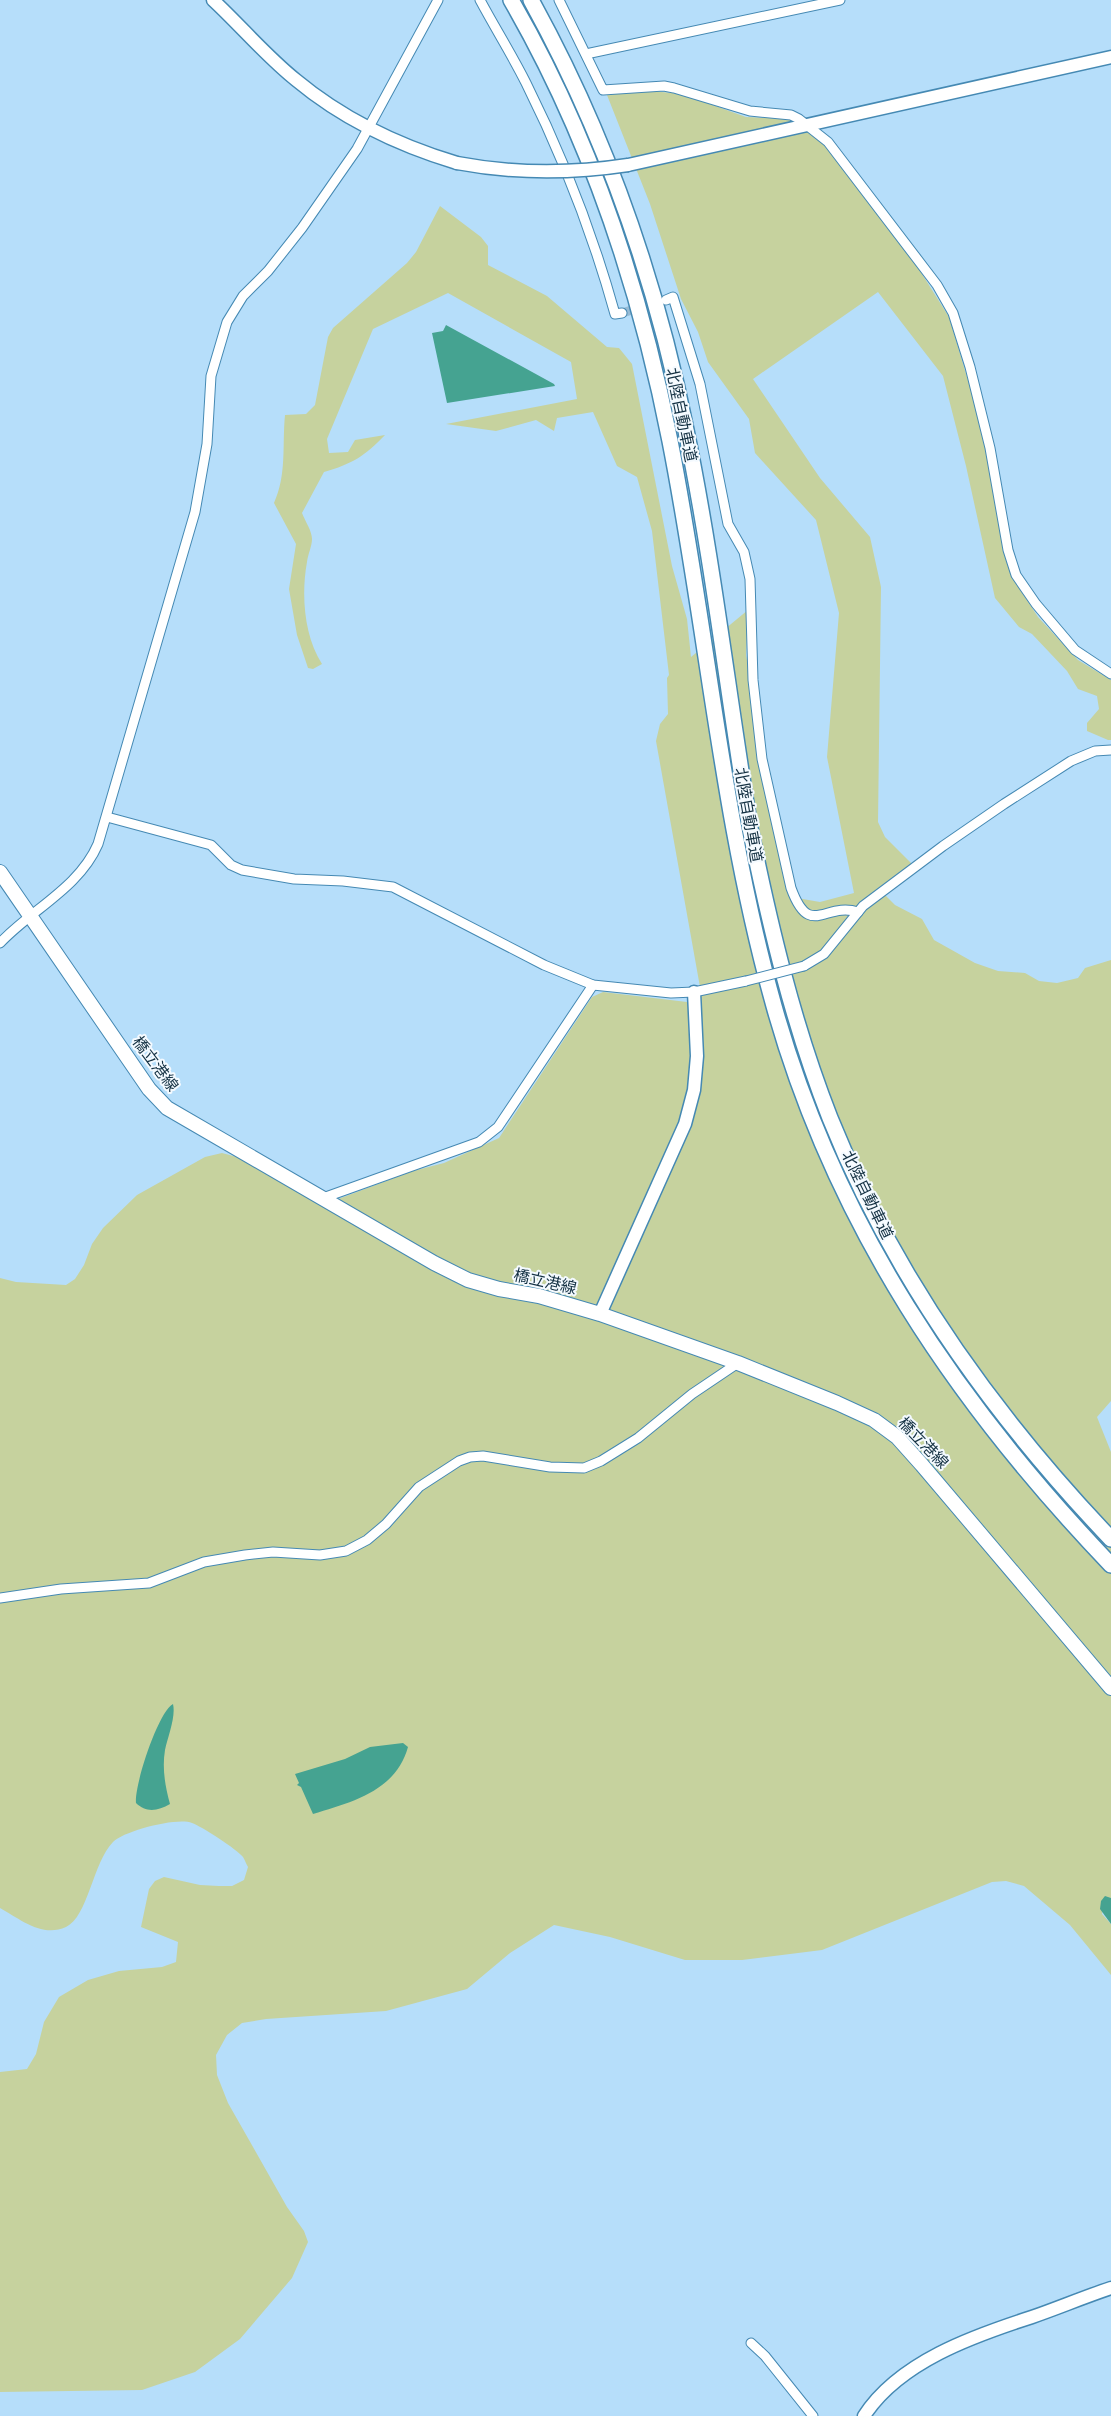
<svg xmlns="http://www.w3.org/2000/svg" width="1111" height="2416" viewBox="0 0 1111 2416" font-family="'Varela Round','Noto Sans JP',sans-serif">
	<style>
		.green { fill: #c6d29e }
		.water { fill: #45a391 }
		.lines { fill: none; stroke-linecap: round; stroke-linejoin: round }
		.street-tunnel { stroke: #96bbd5; stroke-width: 9; stroke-dasharray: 9 4.5; stroke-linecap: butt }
		.street-casing { stroke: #4589b3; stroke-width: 11 }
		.secondary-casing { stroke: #4589b3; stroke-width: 15 }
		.primary-casing { stroke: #4589b3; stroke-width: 16 }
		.highway-casing { stroke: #4589b3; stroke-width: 18 }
		.street { stroke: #fff; stroke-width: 9 }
		.secondary { stroke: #fff; stroke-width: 12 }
		.primary { stroke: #fff; stroke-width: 14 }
		.highway { stroke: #fff; stroke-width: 15 }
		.street-bridge-casing { stroke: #4589b3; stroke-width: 11; stroke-linecap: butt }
		.secondary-bridge-casing { stroke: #4589b3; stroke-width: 15; stroke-linecap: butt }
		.street-bridge { stroke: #fff; stroke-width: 9 }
		.secondary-bridge { stroke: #fff; stroke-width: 12 }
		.labels { text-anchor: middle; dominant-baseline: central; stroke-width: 4; stroke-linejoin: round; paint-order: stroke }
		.street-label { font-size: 16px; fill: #143143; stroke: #f4faff }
	</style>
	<rect width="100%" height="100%" fill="#b6defa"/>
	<path class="green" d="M641,90L682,94L746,117L789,119L821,142L840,160L917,266L949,317L982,427L999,511L1003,550L1012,577L1038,617L1078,660L1111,680V740H1108L1087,731V723L1099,709L1097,696L1078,689L1067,671L1032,634L1019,627L995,598L966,466L943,376L878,292L753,379L820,478L870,537L881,587L878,822L885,837L912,864L878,888L895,905L922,919L934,940L975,963L998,971L1025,973L1039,981L1057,983L1078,978L1085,968L1111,960V1401L1097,1417L1111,1452V1898L1105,1897L1102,1914L1111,1924V1975L1070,1925L1024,1886L1006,1881L992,1882L822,1950L742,1960H685L610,1937L554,1925L510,1953L467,1989L386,2011L266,2019L242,2023L227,2035L216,2055L217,2075L228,2103L287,2207L304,2231L308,2242L292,2278L240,2339L195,2372L142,2390L0,2392V2072L27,2069L36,2054L44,2022L59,1997L88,1980L119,1971L162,1967L176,1962L178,1942L141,1927L149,1889L155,1881L164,1877L200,1885L219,1886H232L244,1880L248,1867C246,1864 245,1860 243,1857C238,1850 201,1826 192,1823C177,1817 124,1831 113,1842C93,1862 88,1917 66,1927C42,1938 20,1919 0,1908V1278L16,1282L66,1285L75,1279L84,1265L92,1244L103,1228L137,1195L205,1157L222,1153L237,1157L322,1205L413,1171L444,1163L499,1138L592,997L603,992L687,1002L693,1000L700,987L656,741L660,724L668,714L667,678L669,675L652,531L637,477L617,466L593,412L557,418L554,431L536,420L496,431L446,424L577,399L571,362L448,293L373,329L327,439L329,453L348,452L355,440L385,435C365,456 352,464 324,472L302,513C305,521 312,531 312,539C312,546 308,554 307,562C301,595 304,636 322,664L313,669L308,668L297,635L289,589L296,544L274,503C287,474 282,446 285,415L306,414L315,405L328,337L333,328L407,263L416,252L440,206L481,237L488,246V265L547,296L607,347L619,348L632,364L672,566L687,619L691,657L748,610L746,655L791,897L820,902L854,893L827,757L839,613L816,520L755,453L749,419L708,362L698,332L681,299L650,204L607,95Z"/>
	<g class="water">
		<polygon points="446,325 554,384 555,386 447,403 432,333 443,331"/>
		<path d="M173,1704C176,1717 168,1736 165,1750C162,1768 165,1786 170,1804C158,1811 146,1813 136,1803C134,1786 158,1712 173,1704Z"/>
		<path d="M403,1743L408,1747C396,1791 352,1802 313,1814L301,1787L297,1785L299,1783L295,1774L345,1759L370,1747Z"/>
		<polygon points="1105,1896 1111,1898 1111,1924 1100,1909 1101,1901"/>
	</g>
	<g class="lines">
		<polyline class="street-tunnel" points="622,313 658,302"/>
		<g class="street-casing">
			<g id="street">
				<path d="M480,0C495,28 512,55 526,83C563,157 593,235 615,314L622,313"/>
				<polyline points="559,0 603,90 664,86 674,88 750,111 791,115 799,119 828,142 937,285 953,313 970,367 990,448 1008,550 1016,575 1036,604 1075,650 1111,674"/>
				<polyline points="586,54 840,0"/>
				<path d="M666,300L673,297L700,384L728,524L744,552L750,579L753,680L762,759L791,888C810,940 825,901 858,912"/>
				<polyline points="107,817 211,845 231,865 242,870 294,879 343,881 393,887 544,965 593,985 671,993 694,992 746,981"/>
				<path d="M0,943C32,909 79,888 98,844L195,512L207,444L211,376L227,322L243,296L268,271L302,228L357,149L438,0"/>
				<polyline points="804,966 824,954 863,906 943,846 1004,804 1071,761 1095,751 1111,750"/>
				<polyline points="323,1198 479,1142 498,1127 593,985"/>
				<polyline points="0,1598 61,1589 149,1583 204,1562 245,1555 273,1552 320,1555 346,1551 367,1540 386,1524 419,1487 459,1461 470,1457 483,1456 550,1467 584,1468 601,1461 638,1438 692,1394 738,1363"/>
				<polyline points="751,2343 765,2356 813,2416"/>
			</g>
		</g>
		<g class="secondary-casing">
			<g id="secondary">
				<path d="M213,0C241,26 266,56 296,80C344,120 397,145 457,163"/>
				<polyline points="628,165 1111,57"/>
				<polyline points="600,1314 685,1124 694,1090 697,1056 694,992"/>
				<path d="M864,2416C899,2362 973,2336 1032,2317C1058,2308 1084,2297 1111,2288"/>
			</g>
		</g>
		<g class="primary-casing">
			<polyline id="primary" points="0,872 149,1089 167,1108 434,1263 468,1280 499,1289 539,1296 600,1314 738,1363 837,1403 874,1420 897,1437 922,1465 1111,1688"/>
		</g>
		<g class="highway-casing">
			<g id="highway">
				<path d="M511,0C589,135 640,288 670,441C707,629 722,821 774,1006C835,1224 956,1403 1111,1565"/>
				<path d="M531,0C605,134 656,280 686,430C713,561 728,695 750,828C770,926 793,1024 830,1118C893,1276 994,1416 1111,1539"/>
			</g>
		</g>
		<use href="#street" class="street"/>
		<use href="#secondary" class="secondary"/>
		<use href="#primary" class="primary"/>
		<use href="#highway" class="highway"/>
		<g class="street-bridge-casing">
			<polyline id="street-bridge" points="746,981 804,966"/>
		</g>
		<g class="secondary-bridge-casing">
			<path id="secondary-bridge" d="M457,163C515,174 569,174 628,165"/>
		</g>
		<use href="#street-bridge" class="street-bridge"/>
		<use href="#secondary-bridge" class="secondary-bridge"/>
	</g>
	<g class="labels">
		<g class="street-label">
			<text transform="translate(681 415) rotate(78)">北陸自動車道</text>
			<text transform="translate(748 815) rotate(80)">北陸自動車道</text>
			<text transform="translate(155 1064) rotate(53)">橋立港線</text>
			<text transform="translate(867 1195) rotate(64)">北陸自動車道</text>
			<text transform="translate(545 1282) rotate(13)">橋立港線</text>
			<text transform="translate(923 1443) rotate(46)">橋立港線</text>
		</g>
	</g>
</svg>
